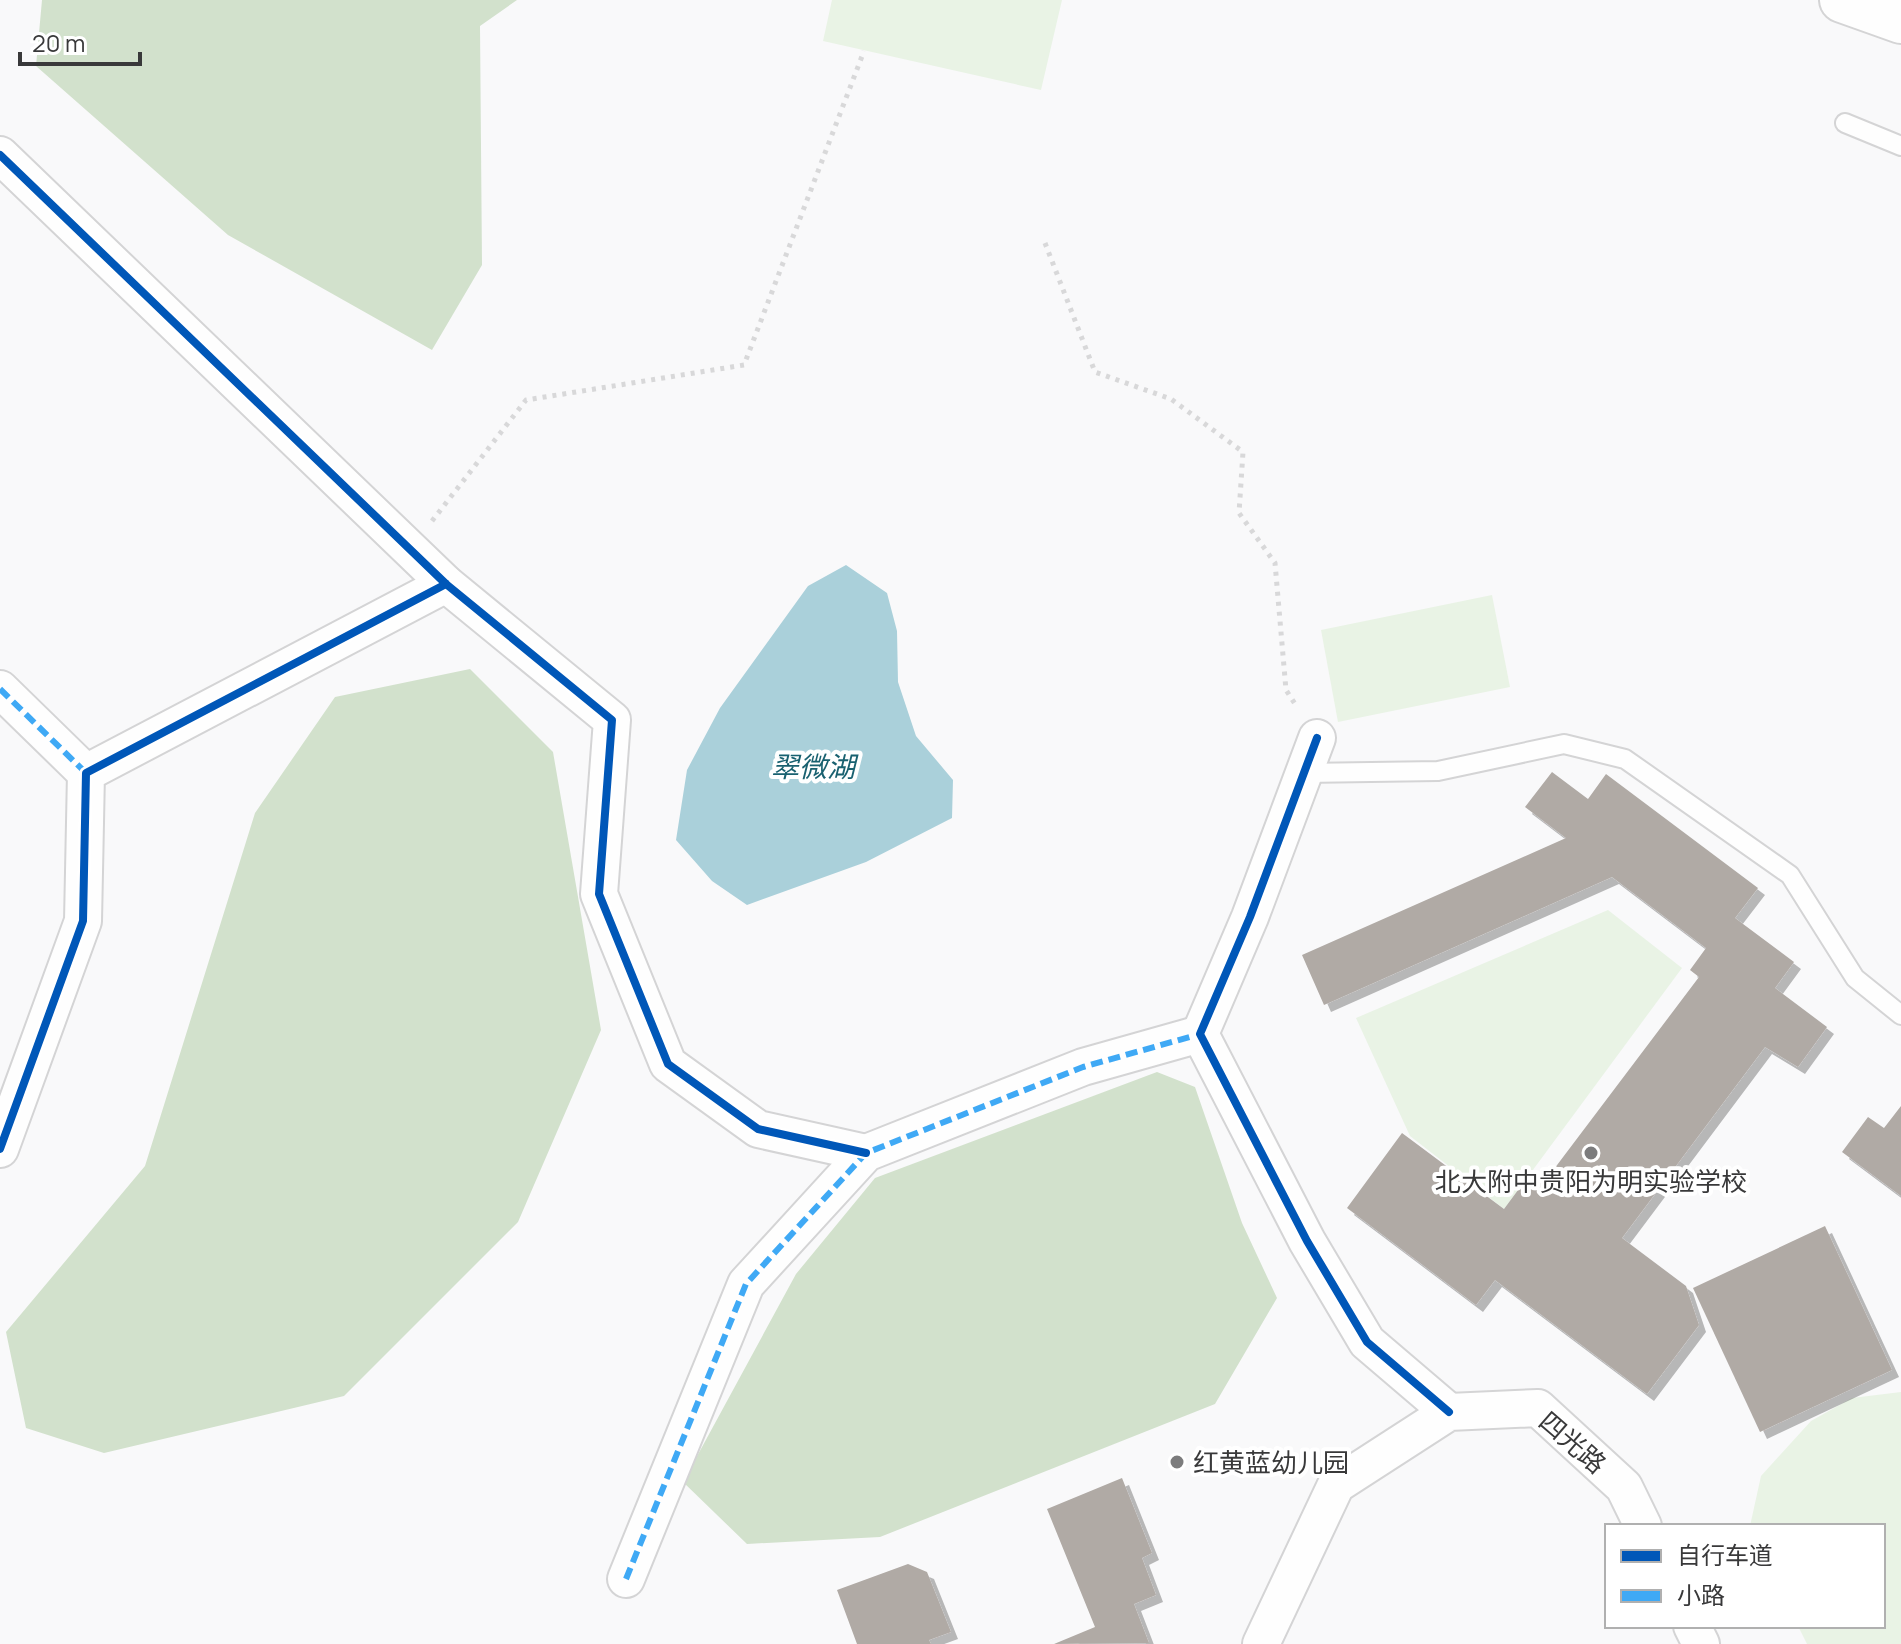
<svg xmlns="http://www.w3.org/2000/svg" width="1901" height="1644" viewBox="0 0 1901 1644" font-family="Manrope,'Noto Sans SC',sans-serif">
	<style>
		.green { fill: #e9f3e5 }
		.forest { fill: #d2e1cc }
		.water { fill: #aad0da }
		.building { fill: #b0aaa5; filter: url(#shadow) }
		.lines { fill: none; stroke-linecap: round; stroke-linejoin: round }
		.lane-casing { stroke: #d4d4d5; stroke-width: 22 }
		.street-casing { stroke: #d4d4d5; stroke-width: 40 }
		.highway-casing { stroke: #d4d4d5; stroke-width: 48 }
		.path { stroke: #d8d8d9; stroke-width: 5; stroke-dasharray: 4 6; stroke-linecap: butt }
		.lane { stroke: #fefefe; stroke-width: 18 }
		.street { stroke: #fefefe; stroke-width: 36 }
		.highway { stroke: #fefefe; stroke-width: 44 }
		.quiet { stroke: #3fa9f5; stroke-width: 6; stroke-dasharray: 12 6; stroke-linecap: butt }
		.cycleway-casing { stroke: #fff; stroke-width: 13 }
		.cycleway { stroke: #0057b8; stroke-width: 8 }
		.poi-dot { fill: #7c7c7d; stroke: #fff; stroke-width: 3 }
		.labels { text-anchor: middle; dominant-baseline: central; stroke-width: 8; stroke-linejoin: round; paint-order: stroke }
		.poi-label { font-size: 26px; fill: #39393a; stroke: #fff }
		.street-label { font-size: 26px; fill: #39393a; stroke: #fff }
		.water-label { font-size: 28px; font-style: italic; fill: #196170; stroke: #fff }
	</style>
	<defs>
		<filter id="shadow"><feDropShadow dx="7" dy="7" stdDeviation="0" flood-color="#0004"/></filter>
	</defs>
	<rect width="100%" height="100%" fill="#f9f9fa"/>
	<g class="green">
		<polygon points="832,0 1062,0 1041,90 823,41"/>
		<polygon points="1492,595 1510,687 1338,722 1321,630"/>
		<polygon points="1608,910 1682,968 1504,1209 1410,1136 1356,1018"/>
		<polygon points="1901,1392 1901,1644 1807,1644 1798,1626 1883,1626 1883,1526 1750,1526 1761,1476 1811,1421 1852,1398"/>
	</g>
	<g class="forest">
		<polygon points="42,0 517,0 480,26 482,265 432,350 228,235 36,66"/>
		<polygon points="470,669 553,752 601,1030 518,1222 344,1396 104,1453 26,1428 6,1332 145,1166 255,813 335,697"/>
		<polygon points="1157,1072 1195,1087 1242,1223 1277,1298 1215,1404 880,1537 747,1544 683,1482 796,1274 875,1178"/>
	</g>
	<polygon class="water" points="846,565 887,593 897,631 898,682 916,736 953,780 952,818 866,862 747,905 712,881 676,840 687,770 720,708 808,586"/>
	<g class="building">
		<polygon points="1552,772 1588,799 1606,774 1758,888 1735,918 1794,962 1775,988 1827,1027 1798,1067 1765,1047 1622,1238 1686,1286 1699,1325 1647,1394 1495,1280 1476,1305 1347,1208 1402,1133 1504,1209 1532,1171 1545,1181 1699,977 1690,970 1706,948 1612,877 1324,1005 1302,955 1566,838 1525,807"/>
		<polygon points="1901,1106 1901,1196 1842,1152 1868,1117 1884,1128"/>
		<polygon points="1825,1226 1892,1370 1760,1432 1693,1288"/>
		<polygon points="1122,1478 1152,1553 1142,1558 1156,1595 1134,1604 1149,1643 1054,1644 1095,1627 1047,1509"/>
		<polygon points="908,1564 927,1572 951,1632 929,1640 931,1644 857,1644 837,1590"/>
	</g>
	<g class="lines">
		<g class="lane-casing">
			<g id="lane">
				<polyline points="1845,123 1901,146"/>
				<polyline points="1304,773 1438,771 1564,744 1625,759 1790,875 1855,978 1901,1015"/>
			</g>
		</g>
		<g class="street-casing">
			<g id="street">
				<polyline points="0,155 446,584 612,720 599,894 668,1064 758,1129 866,1153"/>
				<polyline points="0,689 86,773"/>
				<polyline points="1317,738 1250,917 1200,1034 1307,1241 1367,1342 1449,1412"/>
				<polyline points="0,1149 83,921 86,773 446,584"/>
				<polyline points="626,1579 746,1284 866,1153 1083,1067 1200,1034"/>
				<polyline points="1692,1626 1701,1644"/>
				<polyline points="1261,1644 1336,1485 1449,1412 1538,1408 1624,1487 1643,1526"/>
			</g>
		</g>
		<g class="highway-casing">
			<polyline id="highway" points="1842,0 1901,21"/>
		</g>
		<g class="path">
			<polyline points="1045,243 1095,372 1171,399 1243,452 1239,513 1275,563 1286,690 1297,707"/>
			<polyline points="432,521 526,400 744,365 864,51"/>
		</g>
		<use href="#lane" class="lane"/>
		<use href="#street" class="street"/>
		<use href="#highway" class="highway"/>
		<g class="quiet">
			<polyline points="0,689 86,773"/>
			<polyline points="626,1579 746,1284 866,1153 1083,1067 1200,1034"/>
		</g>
		<g class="cycleway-casing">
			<g id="cycleway">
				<polyline points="0,155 446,584 612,720 599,894 668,1064 758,1129 866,1153"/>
				<polyline points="1317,738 1250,917 1200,1034 1307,1241 1367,1342 1449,1412"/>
				<polyline points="0,1149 83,921 86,773 446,584"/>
			</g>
		</g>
		<use href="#cycleway" class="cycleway"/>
	</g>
	<g class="poi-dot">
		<circle cx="1591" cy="1153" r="8"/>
		<circle cx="1177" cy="1462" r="8"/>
	</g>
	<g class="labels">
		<g class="poi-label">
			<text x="1591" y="1181">北大附中贵阳为明实验学校</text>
			<text x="1193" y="1462" text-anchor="start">红黄蓝幼儿园</text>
		</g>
		<g class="street-label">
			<text transform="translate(1573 1442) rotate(41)">四光路</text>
		</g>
		<g class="water-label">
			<text x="813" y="766">翠微湖</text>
		</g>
	</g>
	<rect x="1605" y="1524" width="280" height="104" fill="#ffffff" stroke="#b0b0b0" stroke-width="2"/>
	<rect x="1621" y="1550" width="40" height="12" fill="#0057b8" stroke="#b0b0b0" stroke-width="2"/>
	<text x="1677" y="1564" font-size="24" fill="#39393a">自行车道</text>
	<rect x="1621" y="1590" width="40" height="12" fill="#3fa9f5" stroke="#b0b0b0" stroke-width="2"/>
	<text x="1677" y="1604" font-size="24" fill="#39393a">小路</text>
	<path d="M20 52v12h120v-12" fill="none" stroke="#39393a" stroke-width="4"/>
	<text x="32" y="52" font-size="24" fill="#39393a" stroke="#ffffff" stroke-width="6" paint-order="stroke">20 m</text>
</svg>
